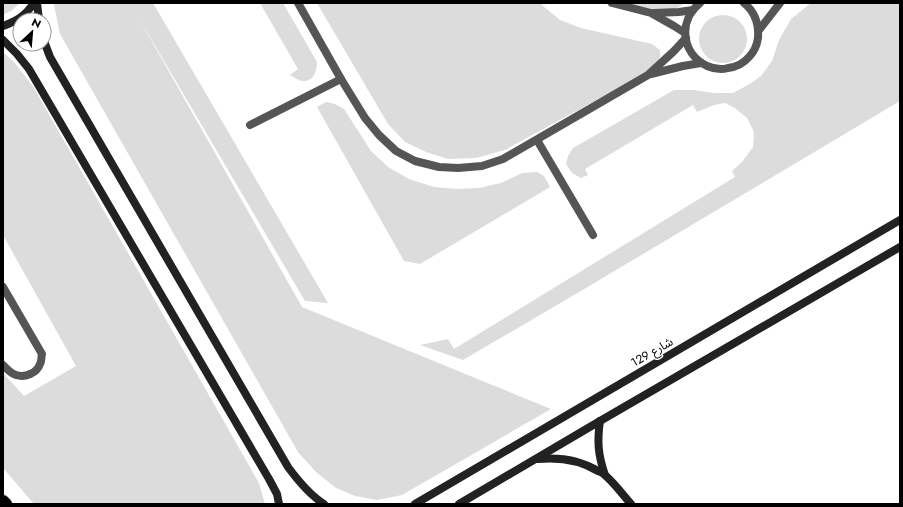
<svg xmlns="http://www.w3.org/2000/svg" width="903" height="507" viewBox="0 0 903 507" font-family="Jost,'Noto Sans Arabic',sans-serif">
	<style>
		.green { fill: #dcdcdc }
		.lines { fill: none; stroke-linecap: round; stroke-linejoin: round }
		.highway-casing { stroke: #dbdbdb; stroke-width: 14 }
		.lane { stroke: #555; stroke-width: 8 }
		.secondary { stroke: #222; stroke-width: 8 }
		.highway { stroke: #000; stroke-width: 12 }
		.labels { text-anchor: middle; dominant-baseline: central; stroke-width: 3; stroke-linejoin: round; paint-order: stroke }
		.street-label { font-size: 12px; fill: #000; stroke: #fff }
	</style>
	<rect width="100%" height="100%" fill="#fff"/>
	<g class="green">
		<polygon points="3,3 20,3 11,11 3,15"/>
		<polygon points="55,3 153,3 328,303 305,301 137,15 302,307 551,409 402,495 377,500 355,496 336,488 316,472 298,452 60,34 54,5"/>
		<path d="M260,3H283L317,62C317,71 314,82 302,81C298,80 294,77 290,75L298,69Z"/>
		<polygon points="317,3 541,3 543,6 560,20 581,28 652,44 660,50 660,57 655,68 505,150 476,158 448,159 426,152 405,142 388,124"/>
		<polygon points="601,3 684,3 670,14 658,16"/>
		<polygon points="811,3 900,3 900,101 591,285 463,360 420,345 448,339 454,349 735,177 732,171 742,162 753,147 754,132 747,118 735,108 725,103 714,105 697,112 693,105 585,169 588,175 581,178 572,173 566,164 568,156 573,148 674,90 693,90 714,93 733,93 748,85 761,76 772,61 779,40 791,19"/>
		<circle cx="723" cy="39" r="24"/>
		<polygon points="3,52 15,63 34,88 259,483 265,504 34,504 3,468 3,373 24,396 76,366 3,235"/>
		<polygon points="326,102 335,104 344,109 371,151 388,167 409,179 434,187 457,189 479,188 501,183 522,173 537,172 544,176 550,187 420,264 404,261 317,107"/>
	</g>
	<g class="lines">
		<g class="highway-casing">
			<polyline id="highway" points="3,501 6,504"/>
		</g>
		<g class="lane">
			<polyline points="298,3 341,79 365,118 379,135 396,151 415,161 439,167 458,168 482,166 503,159 648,75 674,51 686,38"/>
			<polyline points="612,3 651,13 674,26 685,33"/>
			<path d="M700,3C678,21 681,53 707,66C714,69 721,70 728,68C737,67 743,64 749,57C754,52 757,45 758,38C759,24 755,12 744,3"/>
			<polyline points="654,13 679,12 693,10"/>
			<polyline points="759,30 780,3"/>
			<polyline points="651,74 683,66 701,63"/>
			<polyline points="250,125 341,79"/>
			<polyline points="537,140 593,235"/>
			<path d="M3,287L42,354C41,357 42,361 40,364C37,373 25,378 16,375C10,373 7,369 3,365"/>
		</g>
		<g class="secondary">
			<polyline points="37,3 39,20"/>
			<path d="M3,26C17,21 25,16 34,3"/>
			<polyline points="3,40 17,54 29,69 269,479 277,494 279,504"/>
			<path d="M44,41L50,57L288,467C299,482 310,495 324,504"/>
			<path d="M600,421C597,441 598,455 605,475"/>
			<path d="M538,459C559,457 580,460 598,471C601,472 604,474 606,476C615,484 623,495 631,504"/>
			<polyline points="415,504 900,220"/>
			<polyline points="459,504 600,421 900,247"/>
		</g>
		<use href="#highway" class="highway"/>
	</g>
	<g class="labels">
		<g class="street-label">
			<text transform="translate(652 352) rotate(-30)">شارع 129</text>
		</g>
	</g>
	<rect width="903" height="507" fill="none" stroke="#000000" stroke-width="8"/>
	<g transform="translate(32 32) rotate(26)"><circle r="19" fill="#ffffff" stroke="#999999"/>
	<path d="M0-3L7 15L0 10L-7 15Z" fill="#000000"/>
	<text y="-6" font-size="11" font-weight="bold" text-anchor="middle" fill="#000000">N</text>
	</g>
</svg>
